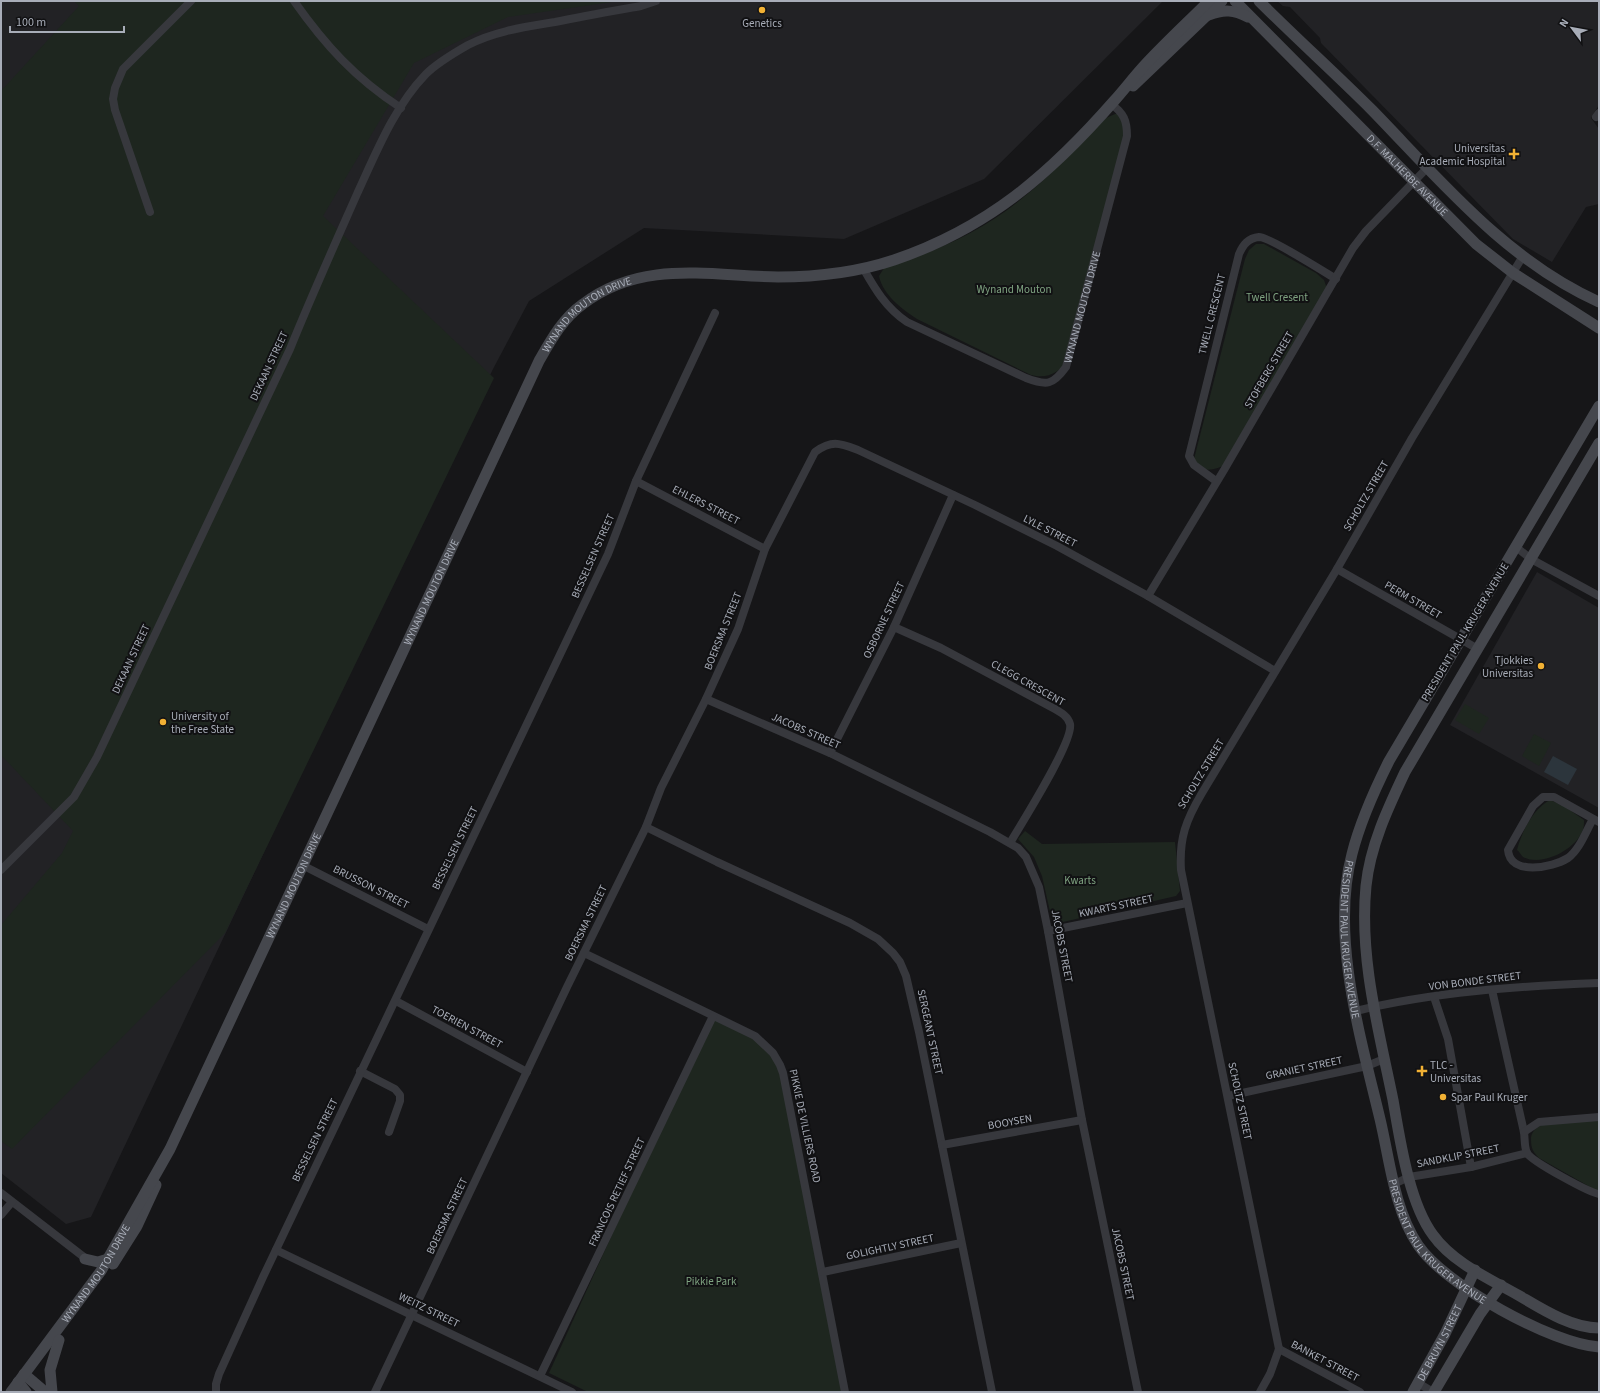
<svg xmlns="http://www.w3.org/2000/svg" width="1600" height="1393" viewBox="0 0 1600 1393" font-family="'Source Sans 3',sans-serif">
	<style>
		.built { fill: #222225 }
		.green { fill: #1e261f }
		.water { fill: #2c353c }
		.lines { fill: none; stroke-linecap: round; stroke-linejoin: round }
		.street { stroke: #37383d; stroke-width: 8 }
		.secondary { stroke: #45474d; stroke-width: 11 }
		.poi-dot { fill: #f2b134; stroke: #111113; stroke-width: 1.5 }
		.labels { text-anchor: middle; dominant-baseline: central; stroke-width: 4; stroke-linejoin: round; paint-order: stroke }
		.poi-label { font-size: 11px; fill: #a8adb8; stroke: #111113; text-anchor: start }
		.street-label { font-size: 11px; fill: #a8adb8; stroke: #111113 }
		.park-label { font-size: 11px; fill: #7fa381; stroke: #111113 }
	</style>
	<rect width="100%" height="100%" fill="#161618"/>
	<g class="built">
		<polygon points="1,1 1163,1 984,179 844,239 644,228 529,301 493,369 91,1217 66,1224 1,1173"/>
		<polygon points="1277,1 1599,1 1599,105 1591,118 1599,129 1599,204 1586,207 1552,262 1513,239 1321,43 1320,38 1290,7 1283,6"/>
		<polygon points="1537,572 1599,608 1599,808 1450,725"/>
	</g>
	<g class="green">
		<polygon points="74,1 619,1 508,17 414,63 323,216 494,378 225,933 12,1149 1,1141 1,925 62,853 73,831 1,755 1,91 79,6"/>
		<path d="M1115,114H1122L1129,125L1069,360C1058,373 1048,379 1031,375L917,319C902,309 883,295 879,276L884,268C933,252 980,233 1020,200C1051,176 1078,146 1106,118Z"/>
		<path d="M1256,244H1264L1316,273L1324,280L1327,289L1227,464C1215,470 1200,475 1194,459L1245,259L1249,250Z"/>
		<polygon points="1465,704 1489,718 1479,734 1455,720"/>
		<polygon points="1534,734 1551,743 1539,766 1522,756"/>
		<path d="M1550,800L1564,806L1584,820C1584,824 1584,829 1582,832C1574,850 1542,867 1523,857C1521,855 1519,851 1517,850C1522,831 1533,809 1550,800Z"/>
		<polygon points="1025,831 1042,844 1175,842 1180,891 1176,896 1063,922 1056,920 1051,916 1042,876 1034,857 1018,839"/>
		<polygon points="714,1018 753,1033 778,1060 844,1392 588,1392 549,1373 653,1145"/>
		<path d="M1599,1119V1192L1539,1158C1533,1152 1531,1148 1531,1139C1532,1116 1582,1120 1599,1119Z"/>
	</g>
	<polygon class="water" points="1553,756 1577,769 1568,785 1544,772"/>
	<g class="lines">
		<g class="street">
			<path d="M294,1C325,45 355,78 401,108"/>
			<polyline points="1596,117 1599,113"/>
			<polyline points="150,212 115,110 113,99 115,88 123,69 191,1"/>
			<path id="s1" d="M863,268C875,289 886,308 907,322L1026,378C1047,386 1053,385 1066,367L1127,136C1127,121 1124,113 1111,104"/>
			<polyline points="636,481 765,549"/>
			<path d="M1216,481L1194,465L1189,456L1239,254C1243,245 1248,238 1259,237C1269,237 1323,271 1336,279"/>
			<polyline points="1516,547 1531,559 1599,596"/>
			<polyline points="1337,569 1478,649"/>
			<polyline points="1148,596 1224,470 1353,248 1366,231 1427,168"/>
			<path d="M894,627L941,648L1053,708C1060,712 1068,716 1070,724C1074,741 1021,824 1010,843"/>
			<polyline points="706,699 830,753 990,832 1018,848 1026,857 1039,887 1048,931 1082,1120 1138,1392"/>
			<polyline points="830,753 894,627 953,495"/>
			<path d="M1593,819C1586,831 1580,849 1568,858C1552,868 1510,876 1508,850L1533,806L1543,797H1554L1599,822"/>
			<polyline points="646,827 717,862 850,923 878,939 893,953 900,962 906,976 919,1032 992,1392"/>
			<polyline points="304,866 428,929"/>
			<path d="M1,870L74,797L97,757L290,349C311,297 334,246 357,194C376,153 394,107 426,74C437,63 454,53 468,45C495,31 525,27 555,22C584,16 613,11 641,6L656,1"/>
			<polyline points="1048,931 1187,903"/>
			<polyline points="584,953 755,1036 773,1053 780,1065 783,1073 845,1392"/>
			<path d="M1492,990L1524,1132C1525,1138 1524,1147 1527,1153C1531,1161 1590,1193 1599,1194"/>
			<polyline points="1434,997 1448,1039 1471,1167"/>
			<polyline points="396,1001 527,1072"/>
			<path d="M1356,1011C1432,992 1520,986 1599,983"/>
			<polyline points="360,1071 395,1089 400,1095 400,1101 389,1132"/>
			<polyline points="1228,1096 1367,1066 1384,1059"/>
			<polyline points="1524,1132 1539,1122 1599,1117"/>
			<polyline points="942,1145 1082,1120"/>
			<polyline points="1394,1184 1409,1177 1471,1167 1527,1153"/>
			<polyline points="1,1193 89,1261"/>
			<polyline points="1,1215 12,1202"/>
			<polyline points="276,1250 572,1392"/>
			<polyline points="823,1272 961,1243"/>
			<polyline points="1279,1349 1360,1392"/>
			<polyline points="540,1376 713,1016"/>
			<polyline points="1418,1383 1433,1392"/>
			<polyline points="216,1392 216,1384 219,1374 263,1277 608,554 636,481 715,313"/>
			<path d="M375,1392L567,987L646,827L661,788L706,699L738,629L765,549L815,452C832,440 839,443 858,450L975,505L1057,546L1148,596L1275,671"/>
			<path d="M1260,1392L1270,1374L1279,1349L1181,870C1179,838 1186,820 1202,793L1337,569L1412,438L1523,256"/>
		</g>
		<g class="secondary">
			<path id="s2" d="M1235,1L1476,244L1513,273L1599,328"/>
			<path d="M1259,1C1296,38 1335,73 1372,110C1441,181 1507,261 1599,302"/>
			<path d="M1209,15C1224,9 1234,10 1248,17"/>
			<polyline points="1133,86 1222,1"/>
			<path id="s3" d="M1599,406L1389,761C1374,791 1360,822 1352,854C1330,936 1361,1039 1380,1119C1390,1161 1394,1209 1418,1245C1445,1285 1552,1344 1599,1347"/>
			<path d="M1599,443L1405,772C1388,808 1370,846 1366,886C1359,958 1379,1031 1393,1100C1400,1140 1409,1203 1433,1235C1453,1263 1490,1279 1518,1295C1542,1309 1571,1328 1599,1328"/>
			<polyline points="85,1259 98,1262 108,1259"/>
			<polyline points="113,1264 137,1226 156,1185"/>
			<polyline points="24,1374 45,1392"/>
			<polyline points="18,1382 26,1392"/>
			<path id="s4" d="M11,1392L101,1271L170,1149L539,361C551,340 563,318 583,304C642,259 710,276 778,277C817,277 858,272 894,260C988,228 1050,174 1114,101C1124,90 1133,78 1143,67C1164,44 1187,23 1209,1"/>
			<polyline points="52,1392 50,1370 59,1340"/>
			<path id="s5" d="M1413,1392L1445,1334L1475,1270"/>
			<polyline points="1434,1392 1480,1314 1501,1285"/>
		</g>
	</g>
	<g class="poi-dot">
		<circle cx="762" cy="10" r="4"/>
		<path d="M1512 148h4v4h4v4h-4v4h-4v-4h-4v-4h4z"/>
		<circle cx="1541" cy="666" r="4"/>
		<circle cx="163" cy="722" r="4"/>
		<path d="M1420 1065h4v4h4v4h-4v4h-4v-4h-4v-4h4z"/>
		<circle cx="1443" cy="1097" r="4"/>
	</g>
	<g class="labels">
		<g class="poi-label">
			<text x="762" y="23" text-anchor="middle">Genetics</text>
			<text x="1505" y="148" text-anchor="end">Universitas<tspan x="1505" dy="13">Academic Hospital</tspan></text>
			<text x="1533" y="660" text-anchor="end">Tjokkies<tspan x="1533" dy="13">Universitas</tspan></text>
			<text x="171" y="716">University of<tspan x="171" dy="13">the Free State</tspan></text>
			<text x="1430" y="1065">TLC -<tspan x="1430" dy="13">Universitas</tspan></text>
			<text x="1451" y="1097">Spar Paul Kruger</text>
		</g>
		<g class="street-label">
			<text stroke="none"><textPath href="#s2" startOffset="245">D.F. MALHERBE AVENUE</textPath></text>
			<text stroke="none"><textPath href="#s1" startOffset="311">WYNAND MOUTON DRIVE</textPath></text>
			<text transform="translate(1212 314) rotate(-76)">TWELL CRESCENT</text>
			<text stroke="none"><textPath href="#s4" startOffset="1230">WYNAND MOUTON DRIVE</textPath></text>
			<text transform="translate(269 366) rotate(-65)">DEKAAN STREET</text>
			<text transform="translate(1269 370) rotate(-60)">STOFBERG STREET</text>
			<text transform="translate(1366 496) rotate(-60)">SCHOLTZ STREET</text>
			<text transform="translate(706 505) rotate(27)">EHLERS STREET</text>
			<text transform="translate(1050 531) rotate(27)">LYLE STREET</text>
			<text transform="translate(593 556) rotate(-66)">BESSELSEN STREET</text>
			<text stroke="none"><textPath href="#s4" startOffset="906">WYNAND MOUTON DRIVE</textPath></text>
			<text transform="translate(1413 600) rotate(30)">PERM STREET</text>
			<text transform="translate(884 620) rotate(-65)">OSBORNE STREET</text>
			<text transform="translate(723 631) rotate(-68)">BOERSMA STREET</text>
			<text transform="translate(1465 632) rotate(-59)">PRESIDENT PAUL KRUGER AVENUE</text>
			<text transform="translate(131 659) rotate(-65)">DEKAAN STREET</text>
			<text transform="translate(1028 683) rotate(29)">CLEGG CRESCENT</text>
			<text transform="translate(806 731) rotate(24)">JACOBS STREET</text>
			<text transform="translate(1201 774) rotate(-59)">SCHOLTZ STREET</text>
			<text transform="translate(455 848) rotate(-64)">BESSELSEN STREET</text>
			<text stroke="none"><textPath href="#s4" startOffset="582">WYNAND MOUTON DRIVE</textPath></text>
			<text transform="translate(371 887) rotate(27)">BRUSSON STREET</text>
			<text transform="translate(1116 906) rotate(-12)">KWARTS STREET</text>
			<text transform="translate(586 923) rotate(-64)">BOERSMA STREET</text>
			<text stroke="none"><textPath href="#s3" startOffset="599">PRESIDENT PAUL KRUGER AVENUE</textPath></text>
			<text transform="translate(1062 946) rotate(79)">JACOBS STREET</text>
			<text transform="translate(1475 981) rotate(-7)">VON BONDE STREET</text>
			<text transform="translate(467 1027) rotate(28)">TOERIEN STREET</text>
			<text transform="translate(930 1032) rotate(78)">SERGEANT STREET</text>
			<text transform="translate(1304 1068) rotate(-12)">GRANIET STREET</text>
			<text transform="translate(1240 1101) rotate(78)">SCHOLTZ STREET</text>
			<text transform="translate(1010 1122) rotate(-10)">BOOYSEN</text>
			<text transform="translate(805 1126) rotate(78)">PIKKIE DE VILLIERS ROAD</text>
			<text transform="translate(315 1140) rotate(-64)">BESSELSEN STREET</text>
			<text transform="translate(1458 1156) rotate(-11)">SANDKLIP STREET</text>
			<text transform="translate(617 1192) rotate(-65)">FRANCOIS RETIEF STREET</text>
			<text transform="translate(447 1216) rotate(-65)">BOERSMA STREET</text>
			<text stroke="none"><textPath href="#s3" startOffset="923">PRESIDENT PAUL KRUGER AVENUE</textPath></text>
			<text transform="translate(890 1247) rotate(-12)">GOLIGHTLY STREET</text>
			<text transform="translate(1123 1264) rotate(78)">JACOBS STREET</text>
			<text stroke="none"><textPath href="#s4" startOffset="146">WYNAND MOUTON DRIVE</textPath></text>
			<text transform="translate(429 1310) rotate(26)">WEITZ STREET</text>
			<text stroke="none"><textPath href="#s5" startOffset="56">DE BRUYN STREET</textPath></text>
			<text transform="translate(1325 1361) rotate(28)">BANKET STREET</text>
		</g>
		<g class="park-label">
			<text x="1014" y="289">Wynand Mouton</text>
			<text x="1277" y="297">Twell Cresent</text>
			<text x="1080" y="880">Kwarts</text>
			<text x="711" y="1281">Pikkie Park</text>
		</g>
	</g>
	<rect width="1600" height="1393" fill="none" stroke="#a8adb8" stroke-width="4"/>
	<g transform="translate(1572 28) rotate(302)" stroke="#111113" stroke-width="3" paint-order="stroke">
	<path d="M0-3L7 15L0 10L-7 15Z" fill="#a8adb8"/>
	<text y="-6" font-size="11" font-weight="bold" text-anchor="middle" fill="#a8adb8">N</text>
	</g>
	<path d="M10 26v6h114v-6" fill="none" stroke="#a8adb8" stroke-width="2"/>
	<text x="16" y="26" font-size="12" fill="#a8adb8" stroke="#111113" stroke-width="3" paint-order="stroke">100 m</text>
</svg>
